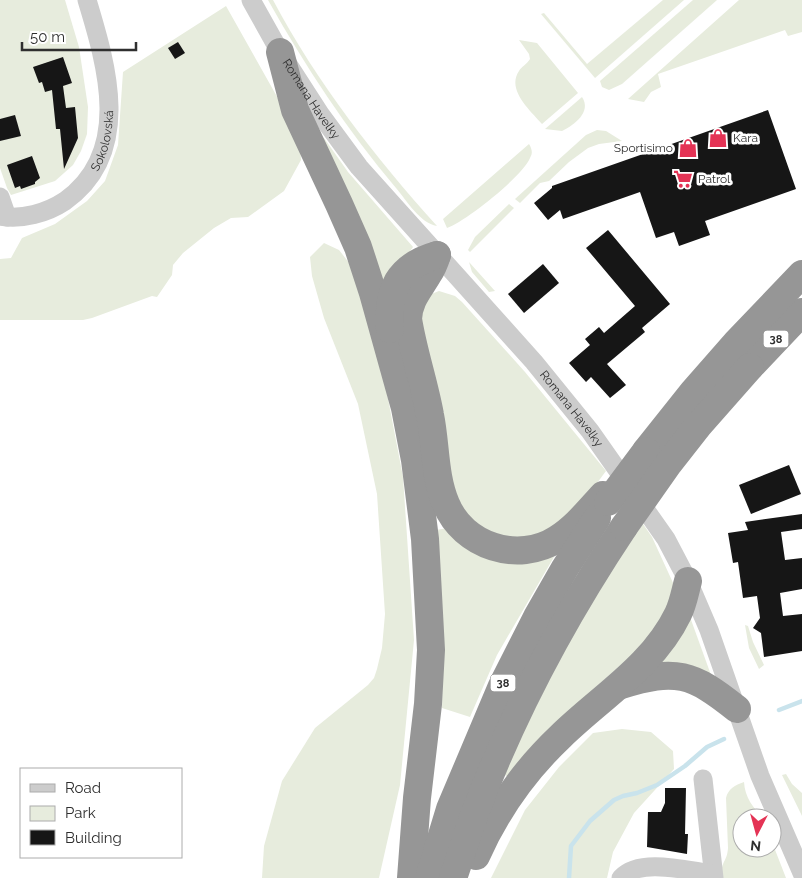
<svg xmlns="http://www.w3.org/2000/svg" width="802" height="878" viewBox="0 0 802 878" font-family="Raleway,sans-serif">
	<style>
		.green { fill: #e7ecdd }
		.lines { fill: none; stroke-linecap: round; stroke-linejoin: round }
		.stream { stroke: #c9e3ec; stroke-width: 4.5 }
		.building { fill: #161616 }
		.minor { stroke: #ccc; stroke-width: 19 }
		.highway { stroke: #969696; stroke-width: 28 }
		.highway-bridge { stroke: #969696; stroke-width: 28 }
		.labels { text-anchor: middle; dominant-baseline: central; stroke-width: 5; stroke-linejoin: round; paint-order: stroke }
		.shield { fill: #fff; stroke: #6d6d6d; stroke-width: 1 }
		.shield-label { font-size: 11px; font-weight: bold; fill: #2f2f2f }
		.street-label { font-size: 12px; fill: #2f2f2f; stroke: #fff }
		.poi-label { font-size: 12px; fill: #2f2f2f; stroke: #fff; text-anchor: start }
	</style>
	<rect width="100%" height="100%" fill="#fff"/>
	<g class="green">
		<polygon points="0,0 65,0 79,47 88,107 87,134 81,151 73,165 55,181 11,195 7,188 0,168"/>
		<path d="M268,0H273C317,83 375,157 437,226C420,223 407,201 396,188C347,130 305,66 268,0Z"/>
		<polygon points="663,0 684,0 595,78 541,14 544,13 587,64"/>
		<polygon points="693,0 717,0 622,84 609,90 602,87 600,81"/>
		<polygon points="739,0 802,0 802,32 788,36 785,30 658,74 661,87 651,92 644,102 628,99"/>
		<polygon points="226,6 289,118 300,144 301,160 284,191 248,217 231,218 214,228 183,253 173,265 172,275 157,297 152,296 92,318 83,320 0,320 0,259 11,258 22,238 55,224 87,201 105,181 118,145 123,72"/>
		<path d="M519,40L537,43L578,93L542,124C531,111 506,90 519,71C521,67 527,64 530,59L529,54Z"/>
		<path d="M582,97C592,112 574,125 562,131L545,129Z"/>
		<polygon points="597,130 606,131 622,141 599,144 588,148 569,162 549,181 540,183 520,203 515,199 586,135"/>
		<polygon points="324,138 348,172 413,247 384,289 319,140"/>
		<path d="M529,144C532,149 533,153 530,158C523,176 465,222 447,228L443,219Z"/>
		<polygon points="509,204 514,208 470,252 468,250 475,237"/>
		<polygon points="324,243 339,250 350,264 381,362 403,477 414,640 400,785 379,878 262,878 264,846 282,781 315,728 368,685 374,678 377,669 382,648 385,614 377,494 358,404 324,318 312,276 310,257"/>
		<polygon points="469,262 495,291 489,292 472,272"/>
		<polygon points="439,291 455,296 462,302 525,372 606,471 574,514 535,540 488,538 453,499 419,315 429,295"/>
		<path d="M643,524L652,537L674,585L663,622L631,656L553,725L530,749L508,777L503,774C545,687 586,602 643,524Z"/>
		<polygon points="448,528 558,550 497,655 470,717 442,708 443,634 436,530"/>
		<polygon points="690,617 711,675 650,666"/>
		<polygon points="745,625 748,626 753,642 764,665 759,669 749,648"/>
		<polygon points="622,729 651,732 673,751 674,769 634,813 613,852 607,878 491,878 525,810 559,767 593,733"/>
		<polygon points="786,774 792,784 802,793 802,816 782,775"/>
		<path d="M744,782C745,798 753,807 763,818H742V848H772V842L786,878H722C720,861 727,863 728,848L726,798C728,789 735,785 744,782Z"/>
	</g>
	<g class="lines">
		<g class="stream">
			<polyline points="779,710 802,701"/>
			<polyline points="569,878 571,846 590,821 614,800 623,796 637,793 657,785 685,766 707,747 724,739"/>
		</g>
	</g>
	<g class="building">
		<polygon points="178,42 185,53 175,59 168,48"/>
		<polygon points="63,57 72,83 63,86 66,108 75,107 78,138 64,169 60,129 56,129 52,90 45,92 42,82 39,83 33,67"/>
		<polygon points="768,110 796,189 705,221 710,235 679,246 674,232 656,238 640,192 563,219 560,210 548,220 534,203 552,188 552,186"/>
		<polygon points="15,115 21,136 0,141 0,119"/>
		<polygon points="32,156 40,178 35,182 35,184 21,189 20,186 15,188 7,165"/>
		<polygon points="608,230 670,304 642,328 645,332 607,364 626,385 610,398 591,377 586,382 569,363 590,345 585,339 599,327 604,333 635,306 586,248"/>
		<polygon points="543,264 559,283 524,313 508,294"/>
		<polygon points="789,465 801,494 751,514 739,485"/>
		<polygon points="802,514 802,529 781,532 785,560 802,558 802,589 780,593 783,616 802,614 802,651 764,657 761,633 753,628 760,618 757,596 743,598 738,562 733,563 728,533 748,530 745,522"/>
		<polygon points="665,788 686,788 685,834 688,834 687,854 647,847 648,812 661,812 665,803"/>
	</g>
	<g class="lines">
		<g class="minor">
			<path id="s1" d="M251,0L280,52L320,114L359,167L534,362L590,431L666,539L688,581L709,630L760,776L802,873"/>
			<polyline points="0,197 7,217"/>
			<path id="s2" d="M0,216C22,220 47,213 65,201C133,153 107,66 87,0"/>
			<polyline points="703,779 714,878"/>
			<path d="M621,878C640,857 688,871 713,874"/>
		</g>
		<g class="highway">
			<polyline points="280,52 295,110 339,204 358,247 373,293 405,408 415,460 425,539 431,650 428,704 417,798 411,878"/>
			<path d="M437,255C435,261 433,267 429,273C420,289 409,299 408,319C413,351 424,382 430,415C436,444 434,476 446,504C463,546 518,564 557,539C575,528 589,510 603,495"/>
			<path d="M390,329C387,290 398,266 437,255"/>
			<polyline points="750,367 802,312"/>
			<polyline points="646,451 693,392 736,343 802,274"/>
			<path d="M621,685C676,668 692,673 737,709"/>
			<path d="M476,856C496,811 525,770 561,736C601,697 653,666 678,614C683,604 685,592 688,581"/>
			<polyline points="429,878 450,809 502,686 537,617 565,568 597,518"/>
			<path d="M453,878C461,856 467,834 475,813C513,712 564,617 624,527"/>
		</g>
		<g class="highway-bridge">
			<polyline points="608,502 646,451"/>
			<polyline points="624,527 669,463 698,426 750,367"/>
		</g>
	</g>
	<defs>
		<g id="shop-bare" transform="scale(1.5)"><path d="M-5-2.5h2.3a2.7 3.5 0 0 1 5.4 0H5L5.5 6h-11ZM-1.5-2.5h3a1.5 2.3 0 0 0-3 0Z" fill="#e43355" stroke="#fff" stroke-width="2.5" paint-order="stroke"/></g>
		<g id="supermarket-bare" transform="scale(1.5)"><path d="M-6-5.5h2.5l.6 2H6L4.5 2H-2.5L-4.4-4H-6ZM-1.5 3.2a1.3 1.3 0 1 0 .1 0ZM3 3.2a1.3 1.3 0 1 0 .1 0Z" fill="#e43355" stroke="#fff" stroke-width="2.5" paint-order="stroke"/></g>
	</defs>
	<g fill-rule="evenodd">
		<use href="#shop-bare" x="718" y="138"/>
		<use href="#shop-bare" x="688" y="148"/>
		<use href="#supermarket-bare" x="683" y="179"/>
	</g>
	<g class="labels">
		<g class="shield">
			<rect x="763.5" y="330.5" width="25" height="17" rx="4"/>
			<rect x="490.5" y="674.5" width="25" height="17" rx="4"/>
		</g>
		<g class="shield-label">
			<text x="776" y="339">38</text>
			<text x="503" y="683">38</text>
		</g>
		<g class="street-label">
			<text stroke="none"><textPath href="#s1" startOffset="116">Romana Havelky</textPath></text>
			<text stroke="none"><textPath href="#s2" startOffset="142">Sokolovská</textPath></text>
			<text stroke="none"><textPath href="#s1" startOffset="521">Romana Havelky</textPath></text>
		</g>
		<g class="poi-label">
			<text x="733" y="138">Kara</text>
			<text x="673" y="148" text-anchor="end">Sportisimo</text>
			<text x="698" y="179">Patrol</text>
		</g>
	</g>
	<rect x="20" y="768" width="162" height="90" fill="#ffffff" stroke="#acacac"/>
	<rect x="30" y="784" width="25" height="8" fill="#cccccc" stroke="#acacac"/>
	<text x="65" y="793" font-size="15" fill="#2f2f2f">Road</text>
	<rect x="30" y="806" width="25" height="15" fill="#e7ecdd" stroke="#acacac"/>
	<text x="65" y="818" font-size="15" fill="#2f2f2f">Park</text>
	<rect x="30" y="830" width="25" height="15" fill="#161616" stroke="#acacac"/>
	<text x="65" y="843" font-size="15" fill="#2f2f2f">Building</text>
	<g transform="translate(757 833) rotate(186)"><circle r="24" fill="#ffffff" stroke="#acacac"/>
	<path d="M0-4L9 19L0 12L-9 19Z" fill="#e43355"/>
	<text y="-8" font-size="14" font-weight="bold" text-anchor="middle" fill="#2f2f2f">N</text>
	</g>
	<path d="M22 42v8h114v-8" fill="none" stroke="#2f2f2f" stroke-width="2.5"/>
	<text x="30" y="42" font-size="15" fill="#2f2f2f" stroke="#ffffff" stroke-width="4" paint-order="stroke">50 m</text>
</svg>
